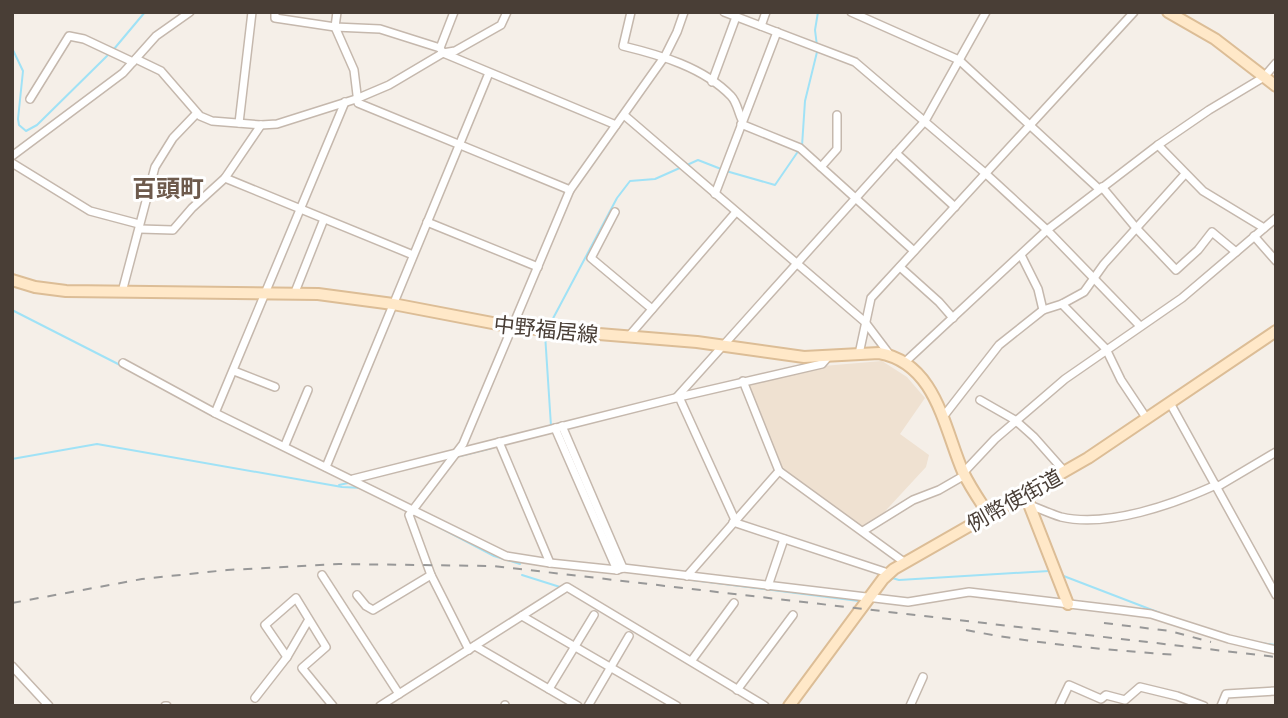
<svg xmlns="http://www.w3.org/2000/svg" width="1288" height="718" viewBox="0 0 1288 718" font-family="Quicksand,'Noto Sans JP',sans-serif">
	<style>
		.education { fill: #efe1d1 }
		.lines { fill: none; stroke-linecap: round; stroke-linejoin: round }
		.stream { stroke: #a0e2f6; stroke-width: 2 }
		.minor-casing { stroke: #c5b8ad; stroke-width: 10 }
		.secondary-casing { stroke: #dcbd96; stroke-width: 14 }
		.minor { stroke: #fff; stroke-width: 7 }
		.secondary { stroke: #ffe8c8; stroke-width: 10 }
		.rail { stroke: #989898; stroke-width: 2; stroke-dasharray: 9 9; stroke-linecap: butt }
		.labels { text-anchor: middle; dominant-baseline: central; stroke-width: 6; stroke-linejoin: round; paint-order: stroke }
		.street-label { font-size: 21px; fill: #493e36; stroke: #fff }
		.quarter-label { font-size: 24px; font-weight: bold; fill: #6d5a4c; stroke: #fff }
	</style>
	<rect width="100%" height="100%" fill="#f5efe8"/>
	<polygon class="education" points="882,361 907,377 925,398 900,434 929,455 926,467 877,520 863,528 781,469 746,384 823,366"/>
	<g class="lines">
		<g class="stream">
			<polyline points="817,46 815,30 818,12"/>
			<polyline points="12,48 23,71 18,119 19,125 26,131 37,125 110,53"/>
			<polyline points="114,49 145,12"/>
			<polyline points="802,146 805,101 817,52"/>
			<polyline points="687,165 698,160 721,169"/>
			<polyline points="726,171 775,185 799,150"/>
			<polyline points="12,310 120,365"/>
			<polyline points="549,326 617,198 630,181 655,179 682,167"/>
			<polyline points="545,334 551,426"/>
			<polyline points="673,396 714,351"/>
			<polyline points="456,457 492,448"/>
			<polyline points="12,459 97,444 342,487 363,488"/>
			<polyline points="339,485 348,483"/>
			<polyline points="437,526 494,556 520,564"/>
			<polyline points="621,571 859,601"/>
			<polyline points="522,575 560,587"/>
			<polyline points="1061,575 1160,613"/>
			<polyline points="892,578 899,580 1049,571"/>
			<polyline points="1259,643 1276,645"/>
		</g>
		<g class="minor-casing">
			<g id="minor">
				<polyline points="275,12 275,18 335,27 380,29 440,48 443,53 616,125"/>
				<polyline points="337,12 335,27 354,70 358,103 570,190"/>
				<path d="M631,12L623,46C660,55 703,67 731,96C737,102 738,112 742,120"/>
				<polyline points="724,12 855,62 985,173 1047,230 1140,326"/>
				<polyline points="851,12 959,60 1099,189"/>
				<polyline points="761,26 766,12"/>
				<polyline points="440,48 454,12"/>
				<polyline points="136,59 161,71 200,116 212,121 261,125 277,124 356,99 389,85 443,53 455,51 501,25 507,12"/>
				<polyline points="712,82 736,17"/>
				<polyline points="30,99 69,36 84,39 133,62"/>
				<polyline points="624,115 865,322 890,355"/>
				<polyline points="239,123 252,12"/>
				<polyline points="741,124 800,148 914,251"/>
				<polyline points="1158,145 1203,191 1264,228"/>
				<polyline points="896,153 955,207"/>
				<polyline points="12,156 123,73 156,36 190,12"/>
				<polyline points="12,163 90,211 139,224"/>
				<polyline points="821,167 837,149 837,115"/>
				<polyline points="225,178 413,255"/>
				<polyline points="1102,187 1137,229 1176,270 1198,250 1212,232 1236,252"/>
				<polyline points="715,194 777,32"/>
				<polyline points="615,212 591,258 652,309"/>
				<polyline points="427,222 538,267"/>
				<polyline points="140,229 173,230 192,208 225,178 261,125"/>
				<polyline points="1254,236 1276,261"/>
				<polyline points="1021,255 1038,289 1043,310"/>
				<polyline points="900,267 939,302 953,318"/>
				<polyline points="122,292 155,167 173,138 196,114"/>
				<polyline points="295,292 324,219"/>
				<polyline points="1062,304 1106,349 1121,380 1147,419"/>
				<polyline points="629,336 736,212"/>
				<polyline points="859,354 871,298 1134,12"/>
				<polyline points="123,363 215,413 506,556 550,563 617,570 623,568 908,602 969,592 1120,610 1151,614 1229,639 1276,650"/>
				<polyline points="904,363 1047,230 1158,145 1209,110 1264,77 1276,63"/>
				<polyline points="234,371 275,387"/>
				<polyline points="743,381 779,471 904,562"/>
				<polyline points="679,397 735,520"/>
				<polyline points="676,398 925,121 986,12"/>
				<polyline points="980,400 1015,420 1034,437 1065,472"/>
				<polyline points="1170,403 1276,595"/>
				<polyline points="215,413 345,102"/>
				<polyline points="943,417 999,345 1043,310 1062,304 1084,292 1104,264 1185,174"/>
				<polyline points="562,426 623,568"/>
				<polyline points="555,428 617,570"/>
				<polyline points="499,442 550,563"/>
				<polyline points="285,445 308,390"/>
				<polyline points="326,467 489,73"/>
				<polyline points="963,473 995,439 1065,379 1182,298 1276,218"/>
				<polyline points="353,479 679,397 822,364 828,357"/>
				<polyline points="1217,487 1276,452"/>
				<path d="M1030,505C1040,509 1051,514 1061,517C1108,528 1174,504 1216,485"/>
				<polyline points="733,522 888,573"/>
				<polyline points="863,531 913,500 939,490 965,475"/>
				<polyline points="322,575 399,694"/>
				<polyline points="687,576 779,471"/>
				<polyline points="768,586 784,539"/>
				<polyline points="357,595 366,606 373,610 431,575"/>
				<polyline points="522,616 677,706"/>
				<polyline points="308,621 287,657 265,625 296,598 326,647 302,668 333,706"/>
				<polyline points="475,646 578,706"/>
				<polyline points="469,650 431,575 409,515 463,444 570,190 665,56 677,32 684,12"/>
				<polyline points="692,660 734,603"/>
				<polyline points="12,666 49,706"/>
				<polyline points="549,689 594,615"/>
				<polyline points="737,690 793,615"/>
				<polyline points="255,698 287,657"/>
				<polyline points="505,705 505,706"/>
				<polyline points="165,706 167,706"/>
				<polyline points="380,706 567,587 765,706"/>
				<polyline points="588,706 629,636"/>
				<polyline points="910,706 923,677"/>
				<polyline points="1059,706 1069,685 1101,699 1106,695 1125,700 1140,687 1177,696 1204,706"/>
				<polyline points="1221,706 1226,694 1276,691"/>
			</g>
		</g>
		<g class="secondary-casing">
			<g id="secondary">
				<polyline points="1168,12 1215,39 1276,86"/>
				<path d="M12,280L35,287L66,291L318,294L393,304L513,327L697,342L804,357L879,353C936,363 944,428 963,472C970,487 980,501 989,515"/>
				<polyline points="1025,494 1068,604"/>
				<polyline points="789,706 883,579 894,569 1088,458 1276,331"/>
			</g>
		</g>
		<use href="#minor" class="minor"/>
		<use href="#secondary" class="secondary"/>
		<g class="rail">
			<polyline points="12,603 142,579 227,570 339,564 494,566 1276,657"/>
			<polyline points="1104,623 1170,631 1211,642"/>
			<path d="M966,630C1036,644 1107,650 1178,655"/>
		</g>
	</g>
	<g class="labels">
		<g class="street-label">
			<text transform="translate(546 329) rotate(6)">中野福居線</text>
			<text transform="translate(1014 500) rotate(-29)">例幣使街道</text>
		</g>
		<g class="quarter-label">
			<text x="168" y="188">百頭町</text>
		</g>
	</g>
	<rect width="1288" height="718" fill="none" stroke="#493e36" stroke-width="28"/>
</svg>
